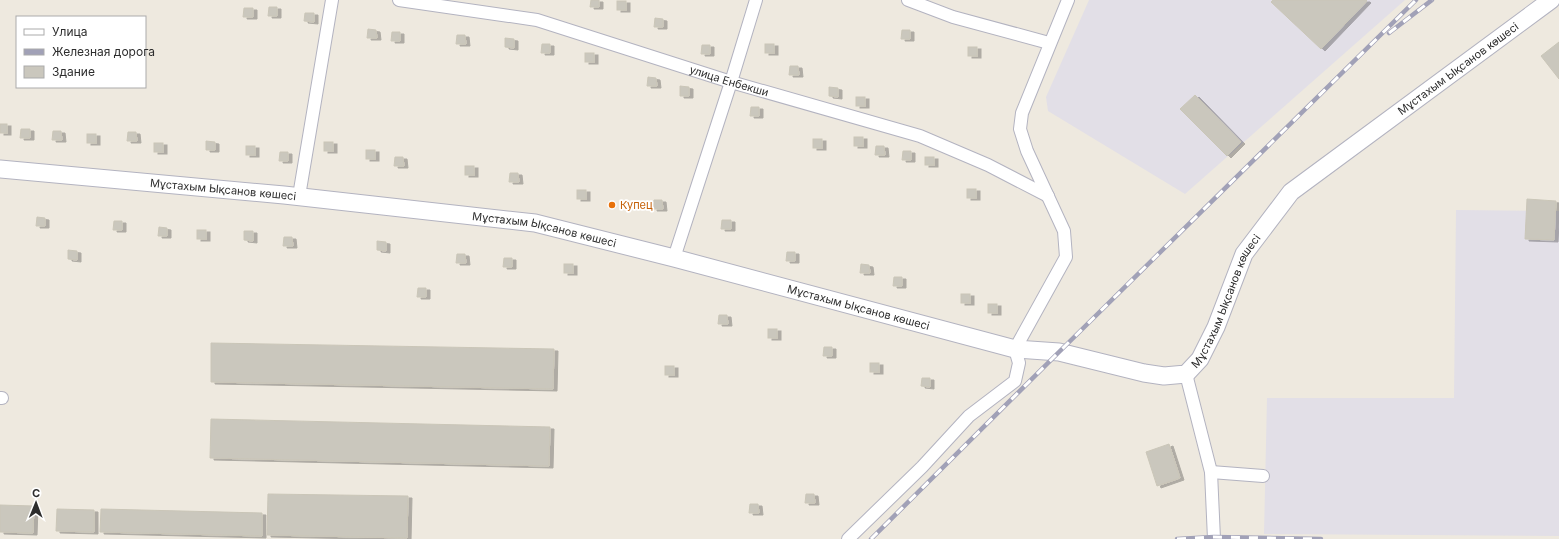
<svg xmlns="http://www.w3.org/2000/svg" width="1559" height="539" viewBox="0 0 1559 539" font-family="Inter,sans-serif">
	<style>
		.industrial { fill: #e2dfe7 }
		.building { fill: #cac7bd; stroke: #cac6b8; filter: url(#shadow) }
		.lines { fill: none; stroke-linecap: round; stroke-linejoin: round }
		.street-casing { stroke: #b3b3c0; stroke-width: 14 }
		.secondary-casing { stroke: #b3b3c0; stroke-width: 19 }
		.street { stroke: #fff; stroke-width: 12 }
		.secondary { stroke: #fff; stroke-width: 17 }
		.rail-casing { stroke: #a1a1b7; stroke-width: 4.5 }
		.rail { stroke: #fff; stroke-width: 3; stroke-dasharray: 9; stroke-linecap: butt }
		.food-dot { fill: #e8710a; stroke: #fff; stroke-width: 1.5 }
		.labels { text-anchor: middle; dominant-baseline: central; stroke-width: 3.5; stroke-linejoin: round; paint-order: stroke }
		.street-label { font-size: 11px; fill: #2d2d2d; stroke: #fff }
		.food-label { font-size: 11px; fill: #c56008; stroke: #fff; text-anchor: start }
	</style>
	<defs>
		<filter id="shadow"><feDropShadow dx="4" dy="2" stdDeviation="0" flood-color="#0004"/></filter>
	</defs>
	<rect width="100%" height="100%" fill="#eee9df"/>
	<g class="industrial">
		<polygon points="1089,0 1405,0 1185,194 1048,111 1046,97"/>
		<polygon points="1456,210 1559,211 1559,536 1264,534 1267,398 1454,398"/>
	</g>
	<g class="building">
		<polygon points="591,0 599,0 599,7 590,7"/>
		<polygon points="1273,0 1366,0 1367,1 1321,49 1271,2"/>
		<rect x="617" y="1" width="9" height="9"/>
		<polygon points="269,7 277,7 277,16 268,16"/>
		<polygon points="244,8 253,8 253,17 243,17"/>
		<polygon points="305,13 314,13 314,22 304,21"/>
		<polygon points="655,18 663,19 663,27 654,27"/>
		<polygon points="368,29 376,30 377,38 367,38"/>
		<polygon points="902,30 910,30 910,39 901,39"/>
		<polygon points="392,32 400,32 400,41 391,41"/>
		<polygon points="457,35 465,35 466,44 456,44"/>
		<polygon points="505,38 514,39 514,48 505,47"/>
		<polygon points="1559,42 1559,79 1541,56"/>
		<polygon points="542,44 550,44 550,53 541,53"/>
		<rect x="765" y="44" width="9" height="9"/>
		<polygon points="702,45 710,45 710,54 701,54"/>
		<rect x="968" y="47" width="9" height="9"/>
		<rect x="585" y="53" width="9" height="9"/>
		<polygon points="790,66 798,66 799,75 789,75"/>
		<polygon points="648,77 656,78 657,86 647,86"/>
		<polygon points="680,86 689,87 689,96 680,96"/>
		<polygon points="829,87 838,88 838,97 829,96"/>
		<polygon points="1195,95 1241,142 1227,156 1180,109"/>
		<rect x="856" y="97" width="9" height="9"/>
		<polygon points="751,107 759,107 759,116 750,116"/>
		<rect x="0" y="124" width="7" height="9"/>
		<polygon points="21,129 30,129 30,138 20,138"/>
		<polygon points="53,131 61,131 62,140 52,140"/>
		<polygon points="128,132 136,132 137,141 127,141"/>
		<rect x="87" y="134" width="9" height="9"/>
		<rect x="854" y="137" width="9" height="9"/>
		<rect x="813" y="139" width="9" height="9"/>
		<polygon points="206,141 215,142 215,150 206,150"/>
		<rect x="324" y="142" width="9" height="9"/>
		<rect x="154" y="143" width="9" height="9"/>
		<rect x="246" y="146" width="9" height="9"/>
		<polygon points="876,146 884,146 885,155 875,155"/>
		<rect x="366" y="150" width="9" height="9"/>
		<polygon points="903,151 911,151 911,160 902,160"/>
		<polygon points="280,152 288,152 288,161 279,161"/>
		<polygon points="395,157 403,157 404,166 394,166"/>
		<rect x="925" y="157" width="9" height="8"/>
		<rect x="465" y="166" width="9" height="9"/>
		<polygon points="510,173 518,173 519,182 509,182"/>
		<rect x="967" y="189" width="9" height="9"/>
		<rect x="577" y="190" width="9" height="9"/>
		<polygon points="1527,199 1556,201 1554,240 1525,239"/>
		<polygon points="654,200 662,200 663,209 653,209"/>
		<polygon points="37,217 45,218 45,226 36,226"/>
		<polygon points="722,220 731,220 731,229 721,229"/>
		<polygon points="114,221 122,221 122,230 113,230"/>
		<polygon points="159,227 167,228 167,236 158,236"/>
		<rect x="197" y="230" width="9" height="9"/>
		<polygon points="244,231 253,231 253,241 244,240"/>
		<polygon points="284,237 292,237 293,246 283,246"/>
		<polygon points="377,241 386,242 386,251 377,250"/>
		<polygon points="68,250 77,251 77,260 68,259"/>
		<polygon points="787,252 795,252 795,261 786,261"/>
		<polygon points="457,254 465,254 466,263 456,263"/>
		<polygon points="504,258 512,258 512,267 503,267"/>
		<rect x="564" y="264" width="9" height="9"/>
		<polygon points="861,264 869,265 870,273 860,273"/>
		<polygon points="894,277 902,277 902,286 893,286"/>
		<polygon points="418,288 426,288 426,297 417,297"/>
		<rect x="961" y="294" width="9" height="9"/>
		<rect x="988" y="304" width="9" height="9"/>
		<polygon points="719,315 727,315 728,324 718,324"/>
		<rect x="768" y="329" width="9" height="9"/>
		<polygon points="211,343 554,349 553,389 211,382"/>
		<polygon points="824,347 832,347 832,356 823,356"/>
		<rect x="870" y="363" width="9" height="9"/>
		<rect x="665" y="366" width="9" height="9"/>
		<polygon points="922,378 930,378 930,387 921,386"/>
		<polygon points="211,419 550,427 549,466 210,458"/>
		<polygon points="1169,444 1180,478 1157,486 1146,452"/>
		<polygon points="268,494 408,496 407,538 267,535"/>
		<polygon points="806,494 814,494 815,503 805,503"/>
		<polygon points="750,504 758,504 759,513 749,513"/>
		<polygon points="0,505 34,506 33,533 0,532"/>
		<polygon points="57,509 94,510 94,532 56,531"/>
		<polygon points="101,509 262,513 262,536 100,532"/>
	</g>
	<g class="lines">
		<g class="street-casing">
			<g id="street">
				<path id="s1" d="M399,0L537,20L731,82L920,136L988,165L1048,196"/>
				<polyline points="908,0 953,17 1049,43"/>
				<polyline points="299,196 332,0"/>
				<polyline points="674,258 731,82 756,0"/>
				<polyline points="1186,374 1211,472 1214,539"/>
				<polyline points="0,398 2,398"/>
				<polyline points="1211,472 1263,476"/>
				<polyline points="848,539 922,467 969,416 1015,381 1019,363 1015,349 1066,257 1064,231 1027,151 1020,129 1022,113 1068,0"/>
			</g>
		</g>
		<g class="secondary-casing">
			<g id="secondary">
				<path id="s2" d="M0,169L284,195L535,223L674,258L1015,349L1059,352L1144,373L1164,376L1186,374L1200,359L1216,327L1244,254L1291,192L1551,0"/>
			</g>
		</g>
		<use href="#street" class="street"/>
		<use href="#secondary" class="secondary"/>
		<g class="rail-casing">
			<g id="rail">
				<polyline points="1389,33 1432,0"/>
				<polyline points="871,539 1059,352 1416,0"/>
				<polyline points="1177,539 1214,537 1321,539"/>
			</g>
		</g>
		<use href="#rail" class="rail"/>
	</g>
	<circle class="food-dot" cx="612" cy="205" r="4"/>
	<g class="labels">
		<g class="street-label">
			<text stroke="none"><textPath href="#s2" startOffset="1628">Мұстахым Ықсанов көшесі</textPath></text>
			<text stroke="none"><textPath href="#s1" startOffset="341">улица Енбекши</textPath></text>
			<text stroke="none"><textPath href="#s2" startOffset="224">Мұстахым Ықсанов көшесі</textPath></text>
			<text stroke="none"><textPath href="#s2" startOffset="548">Мұстахым Ықсанов көшесі</textPath></text>
			<text stroke="none"><textPath href="#s2" startOffset="1292">Мұстахым Ықсанов көшесі</textPath></text>
			<text stroke="none"><textPath href="#s2" startOffset="872">Мұстахым Ықсанов көшесі</textPath></text>
		</g>
		<g class="food-label">
			<text x="620" y="205">Купец</text>
		</g>
	</g>
	<rect x="16" y="16" width="130" height="72" fill="#ffffff" stroke="#ababab"/>
	<rect x="24" y="29" width="20" height="6" fill="#ffffff" stroke="#ababab"/>
	<text x="52" y="36" font-size="12" fill="#2d2d2d">Улица</text>
	<rect x="24" y="49" width="20" height="6" fill="#a1a1b7" stroke="#ababab"/>
	<text x="52" y="56" font-size="12" fill="#2d2d2d">Железная дорога</text>
	<rect x="24" y="66" width="20" height="12" fill="#cac7bd" stroke="#ababab"/>
	<text x="52" y="76" font-size="12" fill="#2d2d2d">Здание</text>
	<g transform="translate(36 503) rotate(1)" stroke="#ffffff" stroke-width="3" paint-order="stroke">
	<path d="M0-3L7 15L0 10L-7 15Z" fill="#2d2d2d"/>
	<text y="-6" font-size="11" font-weight="bold" text-anchor="middle" fill="#2d2d2d">С</text>
	</g>
</svg>
